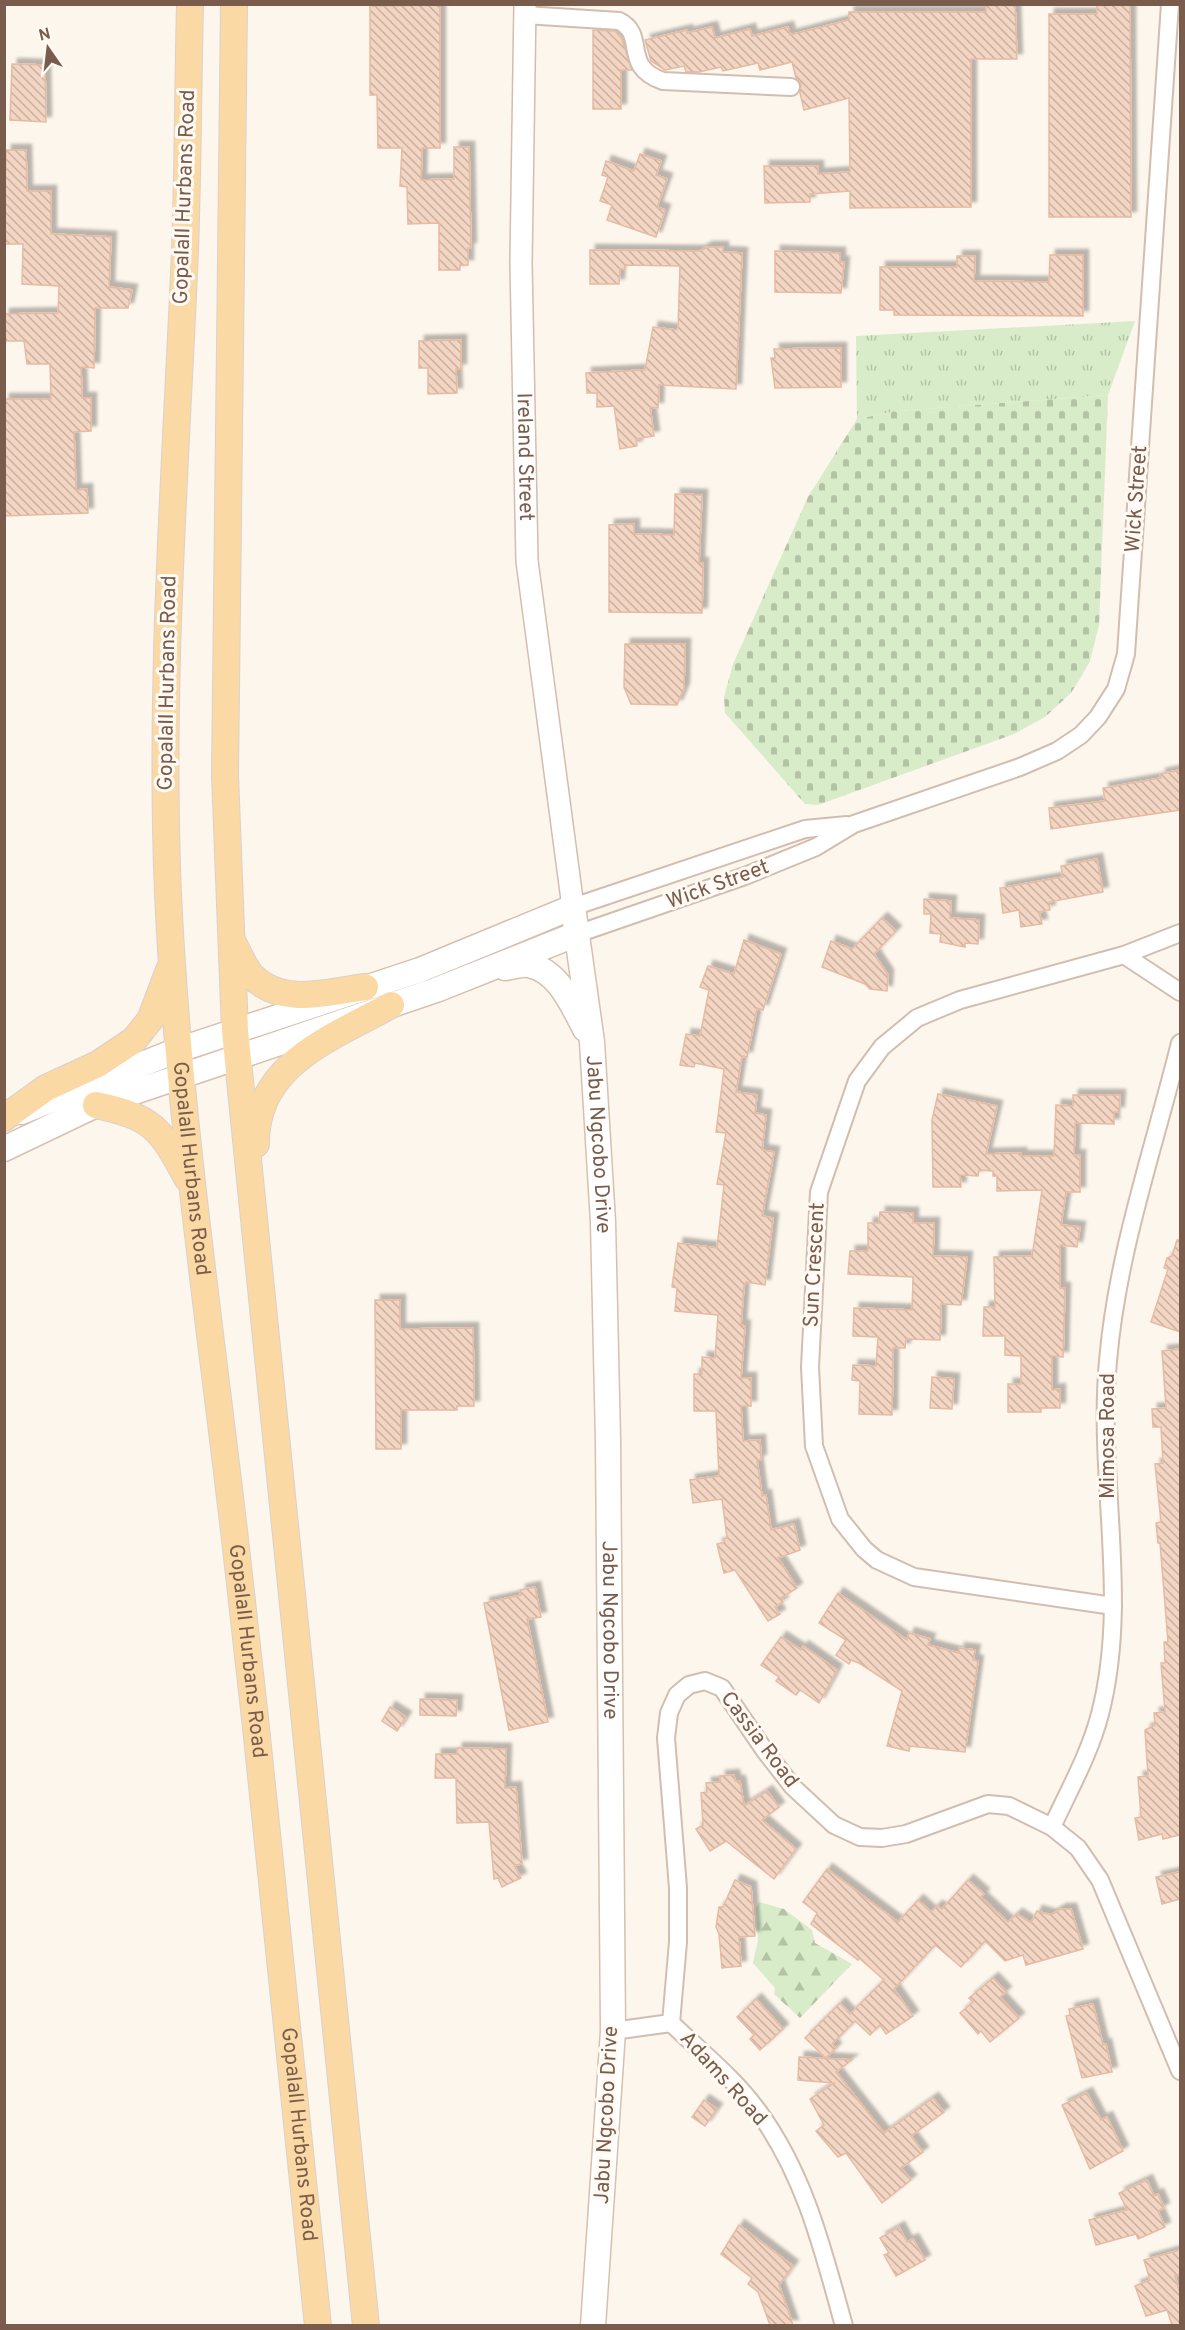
<svg xmlns="http://www.w3.org/2000/svg" width="1185" height="2330" viewBox="0 0 1185 2330" font-family="Overpass,sans-serif">
	<style>
		.grass { fill: url(#grass-tufts) }
		.forest { fill: url(#forest-firs) }
		.cemetery { fill: url(#cemetery-stones) }
		.building { fill: url(#building-back-hatch); stroke: #e6bba3; stroke-width: 1.5; filter: url(#shadow) }
		.lines { fill: none; stroke-linecap: round; stroke-linejoin: round }
		.minor-casing { stroke: #d1beb0; stroke-width: 20 }
		.tertiary-casing { stroke: #d1beb0; stroke-width: 24 }
		.secondary-casing { stroke: #d6c0b0; stroke-width: 27 }
		.primary-casing { stroke: #dad1cd; stroke-width: 28 }
		.minor { stroke: #fff; stroke-width: 16 }
		.tertiary { stroke: #fff; stroke-width: 21 }
		.secondary { stroke: #fff; stroke-width: 24 }
		.primary { stroke: #fbd9a5; stroke-width: 26 }
		.labels { text-anchor: middle; dominant-baseline: central; stroke-width: 6; stroke-linejoin: round; paint-order: stroke }
		.street-label { font-size: 21px; fill: #7a5c4d; stroke: #fffaf3 }
	</style>
	<defs>
		<pattern id="grass-tufts" width="24" height="20" patternUnits="userSpaceOnUse" patternTransform="scale(1.5)"><rect width="24" height="20" fill="#d8ecc9"/><path d="M3 7l-1-3M5 7V3M7 7l1-3M15 17l-1-3M17 17v-4M19 17l1-3" fill="none" stroke="#b4c2a5"/></pattern>
		<pattern id="forest-firs" width="22" height="20" patternUnits="userSpaceOnUse" patternTransform="scale(1.5)"><rect width="22" height="20" fill="#d8ecc9"/><path d="M5 1l3.5 6h-7zM16 11l3.5 6h-7z" fill="#b4c2a5"/></pattern>
		<pattern id="cemetery-stones" width="16" height="16" patternUnits="userSpaceOnUse" patternTransform="scale(1.5)"><rect width="16" height="16" fill="#d8ecc9"/><path d="M2 7V4a2 2 0 0 1 4 0v3zM10 15v-3a2 2 0 0 1 4 0v3z" fill="#b4c2a5"/></pattern>
		<pattern id="building-back-hatch" width="6" height="6" patternUnits="userSpaceOnUse" patternTransform="scale(1.5)"><rect width="6" height="6" fill="#f3d5c3"/><path d="M-1 5l2 2M0 0l6 6M5-1l2 2" fill="none" stroke="#cab0a1"/></pattern>
		<filter id="shadow"><feDropShadow dx="5.5" dy="-5.5" stdDeviation="1.5" flood-color="#0004"/></filter>
	</defs>
	<rect width="100%" height="100%" fill="#fdf6ec"/>
	<polygon class="grass" points="1135,321 1108,395 898,411 857,419 856,336"/>
	<polygon class="forest" points="759,1902 784,1909 812,1930 815,1943 852,1964 800,2018 774,1994 775,1988 753,1963 758,1940 756,1908"/>
	<polygon class="cemetery" points="1108,395 1099,625 1090,661 1081,677 1071,693 1045,717 1014,734 818,805 805,804 725,713 724,697 733,664 808,497 857,419 898,411"/>
	<g class="building">
		<polygon points="986,4 1015,4 1017,59 971,59 971,207 850,208 850,191 810,194 810,202 765,203 764,166 818,166 818,174 850,172 849,98 804,110 800,93 801,83 796,78 792,62 760,70 758,63 723,71 721,67 699,72 686,72 684,66 665,70 651,61 645,40 687,30 687,33 712,27 715,38 750,29 752,36 788,27 790,35 849,20 849,12 986,12"/>
		<polygon points="1097,4 1130,4 1131,217 1049,217 1049,14 1097,14"/>
		<polygon points="440,5 440,148 422,148 421,180 454,179 454,147 469,147 471,248 468,248 468,265 460,265 460,270 439,270 439,223 408,224 407,187 400,186 402,148 378,148 377,95 370,95 370,6"/>
		<polygon points="593,30 615,31 622,39 632,70 621,70 621,109 593,109"/>
		<polygon points="12,64 45,65 46,122 10,120"/>
		<polygon points="6,150 26,150 27,191 51,191 51,234 111,237 109,287 132,290 128,308 95,308 94,368 81,367 82,398 91,398 91,431 74,432 76,490 87,489 88,513 4,516 4,399 51,399 50,364 27,364 24,341 4,341 4,314 58,313 59,286 22,284 23,244 4,244"/>
		<polygon points="640,154 661,161 656,175 667,179 657,207 665,210 656,237 607,220 612,205 600,201 608,177 602,175 606,161 634,171"/>
		<polygon points="707,247 723,247 723,252 742,253 736,389 659,385 658,408 650,407 654,436 636,439 637,446 620,449 614,406 597,407 597,393 587,393 586,373 645,370 653,327 676,330 678,328 680,266 625,265 625,269 620,269 619,284 590,284 590,250 700,251"/>
		<polygon points="775,251 840,253 840,262 844,262 841,293 775,292"/>
		<polygon points="1050,255 1083,255 1083,316 894,315 894,310 880,310 880,267 957,267 957,256 975,256 974,281 1049,282"/>
		<polygon points="461,340 461,369 456,369 457,393 428,394 428,368 419,368 419,341"/>
		<polygon points="841,348 841,387 775,388 771,358 775,358 774,349"/>
		<polygon points="675,494 702,495 699,563 703,563 702,613 609,612 609,525 634,524 634,534 674,535"/>
		<polygon points="625,644 685,644 684,688 677,705 631,704 624,687"/>
		<polygon points="1180,770 1180,810 1051,829 1049,808 1105,801 1103,788 1161,778 1160,774"/>
		<polygon points="1097,859 1103,892 1049,902 1050,910 1039,912 1042,924 1021,927 1019,910 1003,913 1000,888 1063,877 1061,866"/>
		<polygon points="924,899 951,901 950,918 979,920 978,944 965,943 965,947 940,942 941,934 930,933 931,914 924,914"/>
		<polygon points="882,918 896,931 874,954 888,975 887,991 870,989 865,984 822,967 831,941 852,949"/>
		<polygon points="744,940 781,954 763,1010 757,1008 747,1057 742,1056 736,1092 757,1095 755,1113 766,1115 762,1150 774,1152 762,1216 773,1218 765,1285 746,1282 744,1286 741,1325 745,1326 741,1378 751,1378 751,1406 741,1406 743,1441 760,1440 761,1460 757,1460 762,1496 766,1495 771,1530 794,1524 800,1550 778,1558 797,1588 781,1598 783,1602 775,1607 780,1614 768,1621 735,1570 724,1573 717,1544 725,1542 724,1539 727,1538 722,1499 693,1503 690,1480 719,1476 716,1411 694,1411 694,1374 702,1374 702,1357 715,1358 718,1315 675,1311 677,1288 672,1287 678,1243 717,1248 724,1185 717,1184 726,1133 716,1132 724,1069 695,1063 694,1067 680,1065 686,1034 700,1036 709,990 700,987 708,966 734,974"/>
		<polygon points="938,1094 997,1106 986,1154 1021,1153 1021,1156 1054,1156 1056,1105 1073,1106 1073,1095 1120,1095 1119,1112 1114,1112 1114,1124 1075,1123 1074,1156 1080,1155 1080,1192 1066,1192 1061,1225 1080,1227 1077,1247 1060,1245 1060,1288 1065,1288 1063,1357 1052,1356 1052,1390 1060,1389 1060,1408 1041,1408 1041,1412 1008,1412 1008,1384 1021,1384 1021,1356 1005,1355 1005,1336 983,1336 984,1307 995,1307 994,1257 1032,1256 1042,1190 997,1191 997,1176 993,1176 993,1171 979,1170 978,1176 960,1175 961,1187 933,1187 932,1120"/>
		<polygon points="880,1212 913,1213 913,1223 934,1223 933,1256 967,1257 961,1305 941,1304 940,1340 906,1339 905,1348 893,1348 892,1415 859,1414 860,1381 852,1380 853,1365 876,1366 878,1337 853,1336 854,1308 912,1310 913,1277 848,1274 850,1251 868,1251 868,1223 879,1223"/>
		<polygon points="1177,1240 1180,1240 1180,1332 1151,1322 1168,1269 1164,1268 1167,1258 1172,1256"/>
		<polygon points="375,1300 400,1300 400,1329 473,1328 474,1406 457,1406 457,1410 401,1410 401,1449 376,1449"/>
		<polygon points="1180,1349 1180,1835 1163,1839 1162,1834 1139,1840 1135,1818 1141,1817 1138,1777 1148,1776 1145,1730 1155,1725 1154,1713 1165,1712 1161,1663 1165,1663 1164,1642 1168,1642 1160,1543 1158,1543 1156,1523 1161,1522 1155,1464 1163,1463 1161,1427 1153,1427 1152,1409 1166,1408 1162,1351"/>
		<polygon points="932,1377 954,1379 952,1409 930,1408"/>
		<polygon points="535,1587 541,1617 527,1619 548,1722 509,1730 484,1603 521,1595 520,1590"/>
		<polygon points="838,1593 907,1640 909,1633 930,1639 928,1645 959,1653 959,1648 975,1650 973,1660 978,1661 965,1752 910,1746 909,1751 887,1746 902,1691 859,1663 851,1660 849,1664 836,1655 846,1640 819,1623"/>
		<polygon points="781,1637 801,1650 803,1646 837,1670 819,1703 800,1690 796,1695 776,1681 779,1677 761,1665"/>
		<polygon points="420,1699 457,1700 456,1716 420,1715"/>
		<polygon points="390,1707 406,1717 397,1731 382,1721"/>
		<polygon points="457,1748 506,1749 505,1788 516,1787 522,1864 514,1865 521,1878 502,1887 498,1878 494,1879 489,1822 457,1823 456,1778 435,1778 436,1754 457,1754"/>
		<polygon points="734,1775 735,1781 740,1781 744,1806 767,1791 779,1807 762,1820 796,1849 774,1879 726,1841 710,1851 696,1829 703,1825 701,1793 707,1792 706,1783 720,1782 720,1776"/>
		<polygon points="827,1869 898,1922 918,1900 931,1912 937,1906 942,1909 968,1880 984,1894 981,1897 1008,1922 1017,1914 1031,1923 1037,1911 1051,1915 1061,1909 1071,1909 1083,1949 1026,1965 1023,1955 1005,1961 985,1941 961,1967 935,1945 894,1989 913,2016 886,2034 880,2025 870,2035 855,2021 832,2044 836,2048 826,2058 805,2038 840,2003 850,2014 884,1980 859,1958 858,1960 811,1924 817,1913 803,1902"/>
		<polygon points="1180,1872 1180,1899 1162,1904 1156,1877"/>
		<polygon points="735,1880 751,1887 755,1936 739,1937 741,1966 722,1968 719,1934 716,1927 719,1907 723,1907"/>
		<polygon points="993,1978 1006,1992 1000,1997 1019,2018 990,2042 981,2031 978,2034 960,2013 973,2002 969,1998"/>
		<polygon points="756,1999 783,2029 760,2050 750,2039 754,2035 737,2017"/>
		<polygon points="1093,2004 1103,2045 1106,2044 1112,2072 1082,2078 1066,2016 1070,2015 1069,2009"/>
		<polygon points="799,2057 852,2060 836,2072 884,2133 933,2098 944,2112 911,2136 923,2152 901,2168 911,2180 882,2203 846,2153 838,2157 816,2131 824,2125 810,2099 834,2083 798,2080"/>
		<polygon points="1087,2093 1101,2120 1107,2117 1123,2151 1090,2169 1062,2105"/>
		<polygon points="704,2100 717,2109 705,2126 692,2117"/>
		<polygon points="1147,2180 1154,2196 1158,2194 1164,2208 1158,2211 1165,2227 1138,2239 1136,2234 1096,2245 1089,2220 1127,2210 1119,2193"/>
		<polygon points="739,2225 793,2266 779,2285 793,2325 770,2325 758,2292 748,2284 752,2278 721,2254"/>
		<polygon points="899,2227 907,2242 913,2239 925,2260 896,2276 884,2255 889,2253 880,2238"/>
		<polygon points="1180,2250 1180,2274 1175,2276 1180,2294 1180,2325 1172,2325 1167,2310 1146,2316 1135,2286 1150,2280 1144,2260"/>
	</g>
	<g class="lines">
		<g class="minor-casing">
			<g id="minor">
				<path d="M525,15L619,21C648,35 620,66 663,81L791,87"/>
				<polyline points="573,907 805,829 847,825"/>
				<polyline points="577,934 745,876 816,847 854,824 1020,767 1057,751 1081,735 1098,717 1116,689 1126,654 1170,4"/>
				<polyline points="1124,955 1180,992"/>
				<polyline points="1113,1606 914,1577 877,1560 864,1549 840,1519 814,1446 810,1367 819,1192 857,1081 882,1047 917,1018 960,1000 1124,955 1180,933"/>
				<path d="M1052,1827C1069,1790 1090,1753 1100,1714C1130,1598 1097,1479 1108,1361C1117,1253 1154,1148 1180,1043"/>
				<polyline points="671,2023 678,1942 678,1888 666,1738 669,1713 677,1695 689,1685 705,1681 722,1688 765,1751 793,1787 834,1825 860,1837 882,1838 906,1834 988,1804 1009,1806 1052,1827 1078,1848 1100,1880 1180,2071"/>
				<path d="M671,2023C700,2051 734,2078 758,2111C805,2175 823,2250 844,2326"/>
				<polyline points="613,2031 671,2023"/>
			</g>
		</g>
		<g class="tertiary-casing">
			<g id="tertiary">
				<path id="s1" d="M525,4L521,263L527,561L573,907"/>
			</g>
		</g>
		<g class="secondary-casing">
			<g id="secondary">
				<path d="M505,968C513,967 522,964 529,965C559,971 572,1005 585,1029"/>
				<path id="s2" d="M21,1112L178,1050L420,970L573,907L592,1042L603,1222L608,1440L613,2031L593,2326"/>
				<polyline points="4,1149 96,1105 436,990 577,934"/>
			</g>
		</g>
		<g class="primary-casing">
			<g id="primary">
				<path id="s3" d="M190,4C188,86 188,168 185,250C176,465 159,679 168,894C178,1116 212,1336 237,1557C266,1813 293,2069 318,2326"/>
				<polyline points="234,4 225,775 235,1031 366,2326"/>
				<path d="M233,943C239,953 244,967 252,976C283,1007 327,992 365,987"/>
				<path d="M96,1105C153,1117 161,1129 187,1178"/>
				<polyline points="4,1118 46,1088 98,1064 134,1040 150,1020 169,970"/>
				<path d="M256,1144C255,1064 332,1038 391,1005"/>
			</g>
		</g>
		<use href="#minor" class="minor"/>
		<use href="#tertiary" class="tertiary"/>
		<use href="#secondary" class="secondary"/>
		<use href="#primary" class="primary"/>
	</g>
	<g class="labels">
		<g class="street-label">
			<text transform="translate(185 197) rotate(-88)">Gopalall Hurbans Road</text>
			<text stroke="none"><textPath href="#s1" startOffset="453">Ireland Street</textPath></text>
			<text transform="translate(1137 499) rotate(-86)">Wick Street</text>
			<text transform="translate(168 683) rotate(-89)">Gopalall Hurbans Road</text>
			<text transform="translate(718 885) rotate(-20)">Wick Street</text>
			<text stroke="none"><textPath href="#s2" startOffset="828">Jabu Ngcobo Drive</textPath></text>
			<text stroke="none"><textPath href="#s3" startOffset="1166">Gopalall Hurbans Road</textPath></text>
			<text transform="translate(815 1265) rotate(-87)">Sun Crescent</text>
			<text transform="translate(1108 1436) rotate(-90)">Mimosa Road</text>
			<text stroke="none"><textPath href="#s2" startOffset="1314">Jabu Ngcobo Drive</textPath></text>
			<text stroke="none"><textPath href="#s3" startOffset="1652">Gopalall Hurbans Road</textPath></text>
			<text transform="translate(759 1740) rotate(53)">Cassia Road</text>
			<text transform="translate(723 2079) rotate(48)">Adams Road</text>
			<text transform="translate(607 2115) rotate(-87)">Jabu Ngcobo Drive</text>
			<text stroke="none"><textPath href="#s3" startOffset="2138">Gopalall Hurbans Road</textPath></text>
		</g>
	</g>
	<rect width="1185" height="2330" fill="none" stroke="#7a5c4d" stroke-width="12"/>
	<g transform="translate(48 48) rotate(346)" stroke="#fffaf3" stroke-width="4.5" paint-order="stroke">
	<path d="M0-4.5L10 22L0 15L-10 22Z" fill="#7a5c4d"/>
	<text y="-9" font-size="16" font-weight="bold" text-anchor="middle" fill="#7a5c4d">N</text>
	</g>
</svg>
